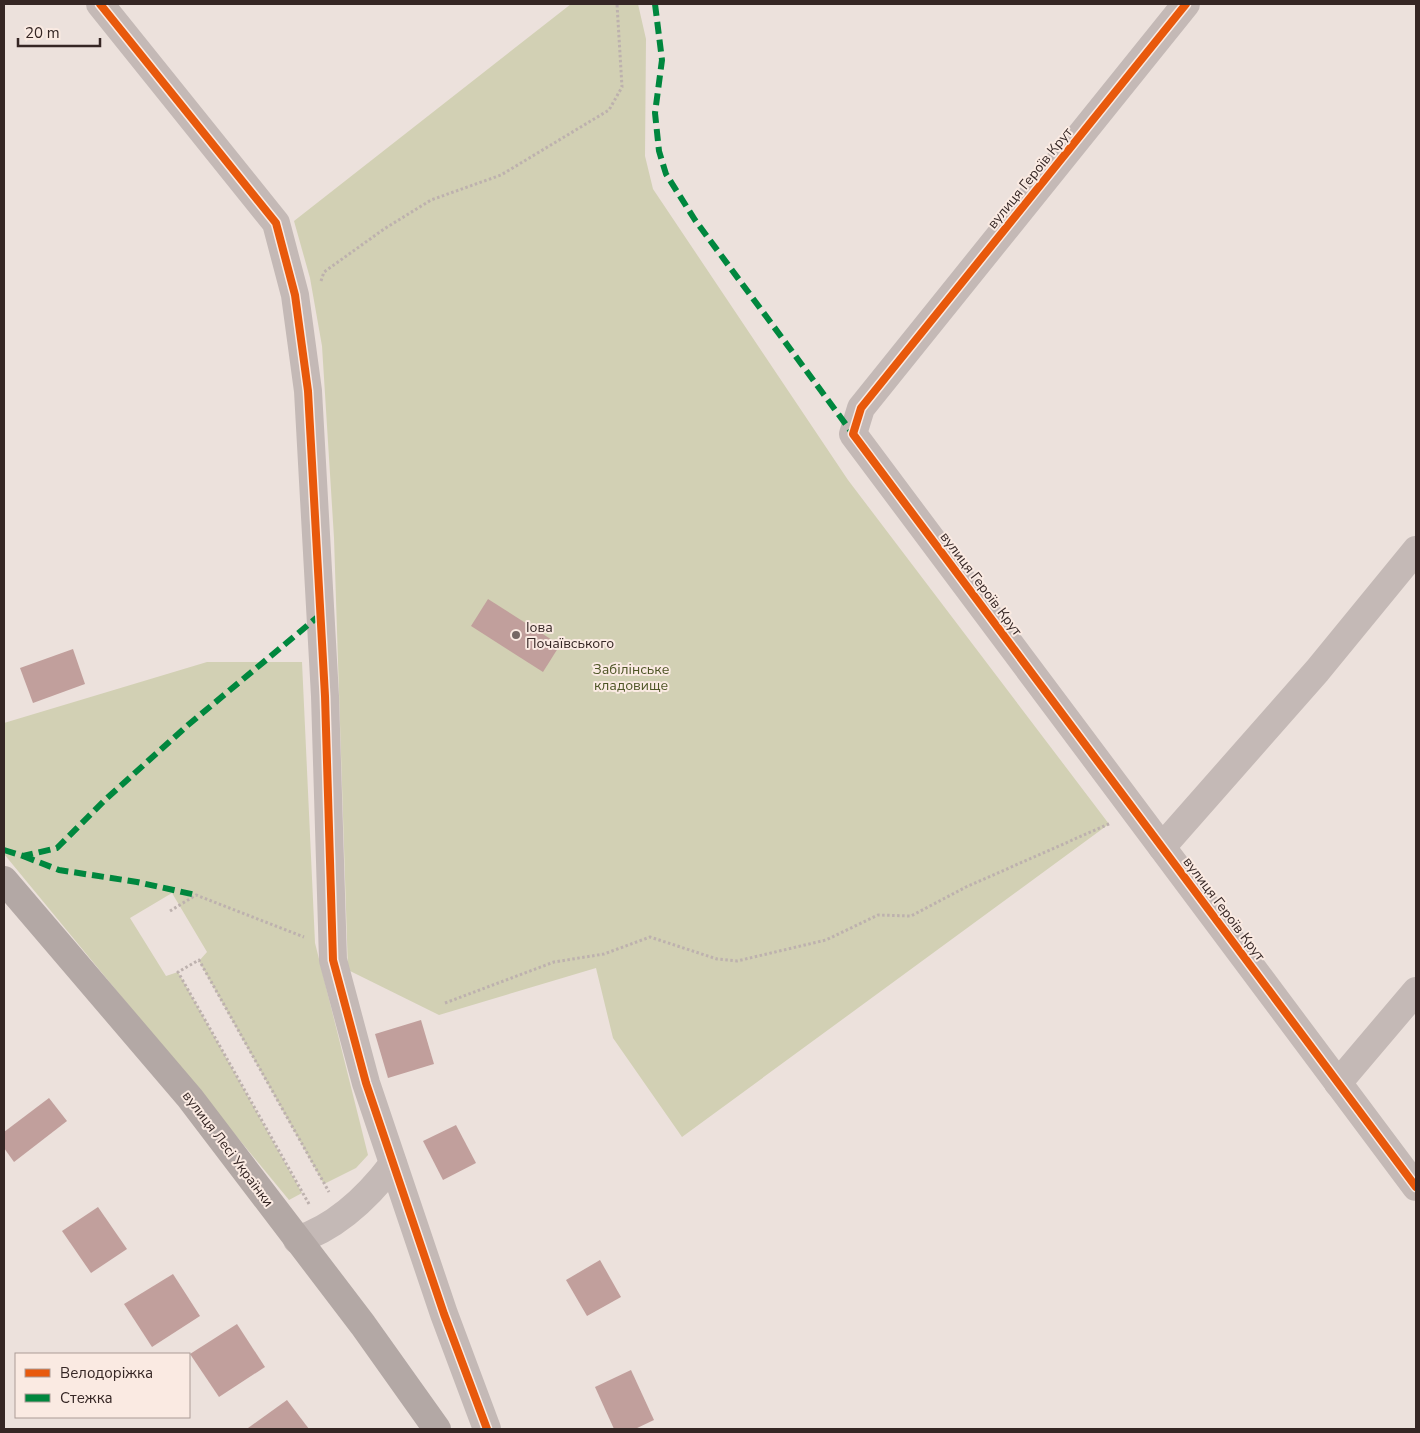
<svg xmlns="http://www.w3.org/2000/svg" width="1420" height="1433" viewBox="0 0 1420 1433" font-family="'Nunito Sans',sans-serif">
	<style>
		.green { fill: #d2d0b4 }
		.building { fill: #c19f9c }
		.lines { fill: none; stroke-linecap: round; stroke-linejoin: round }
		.path { stroke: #bdb1ae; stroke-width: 3; stroke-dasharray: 2.5 2.5; stroke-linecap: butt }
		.minor { stroke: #c4b9b6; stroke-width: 28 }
		.major { stroke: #b3a8a5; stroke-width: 28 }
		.quiet { stroke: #00873e; stroke-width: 6; stroke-dasharray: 12 6; stroke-linecap: butt }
		.cycleway-casing { stroke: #faeae2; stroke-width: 11 }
		.cycleway { stroke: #e8590c; stroke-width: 8 }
		.poi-dot { fill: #756764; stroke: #faeae2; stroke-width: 2 }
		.labels { text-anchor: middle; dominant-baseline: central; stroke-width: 4; stroke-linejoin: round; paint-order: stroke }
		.street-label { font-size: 14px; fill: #352624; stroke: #faeae2 }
		.poi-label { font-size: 14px; fill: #352624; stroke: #faeae2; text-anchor: start }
		.park-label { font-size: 14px; fill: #4e5526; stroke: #faeae2 }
	</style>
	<rect width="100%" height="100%" fill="#ece1dc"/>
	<g class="green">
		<polygon points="571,4 638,4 646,39 645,156 653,189 848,480 1109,824 682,1137 613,1038 596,968 439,1015 348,970 334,538 322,346 310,278 294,221"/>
		<polygon points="207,662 302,662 315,943 368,1155 356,1168 324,1184 199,961 207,952 172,893 130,918 166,976 178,972 302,1193 289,1200 4,854 4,723"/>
	</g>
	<g class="building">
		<polygon points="488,599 560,645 543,672 471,626"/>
		<polygon points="73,649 85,684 33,703 20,668"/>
		<polygon points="421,1020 434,1064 388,1078 375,1034"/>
		<polygon points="49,1098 67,1121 14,1162 4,1148 4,1132"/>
		<polygon points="456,1125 476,1163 443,1180 423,1141"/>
		<polygon points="98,1207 127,1249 91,1273 62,1231"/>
		<polygon points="600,1260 621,1297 587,1316 566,1280"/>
		<polygon points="173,1274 200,1316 152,1347 124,1304"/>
		<polygon points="237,1324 265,1367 219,1397 190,1354"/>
		<polygon points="631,1370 654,1420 635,1429 614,1429 595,1387"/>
		<polygon points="287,1400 309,1429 249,1429 248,1428"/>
	</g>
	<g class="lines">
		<g class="path">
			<polyline points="321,281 324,272 384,229 431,200 501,175 609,110 622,87 617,4"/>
			<polyline points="170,911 196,895 304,937"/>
			<polyline points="445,1003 554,962 604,954 650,937 717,959 737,961 826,940 878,915 911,916 966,887 1111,823"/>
			<polyline points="309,1204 178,972 199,960 329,1192"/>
		</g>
		<g class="minor">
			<polyline points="100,4 276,223 295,295 308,391 325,696 333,960 366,1083 444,1314 487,1429"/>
			<polyline points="1186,4 861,408 853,434 1416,1187"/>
			<polyline points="1162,847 1317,671 1416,550"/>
			<polyline points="1338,1083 1416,991"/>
			<path d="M297,1240C337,1227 368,1197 393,1164"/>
		</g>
		<polyline class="major" points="4,880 190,1098 363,1325 437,1429"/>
		<g class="quiet">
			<polyline points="655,4 662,60 655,113 659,151 666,174 695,220 853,434"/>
			<polyline points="4,850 23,856 57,848 106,799 188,725 320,615"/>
			<polyline points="23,856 59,870 137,882 196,895"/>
		</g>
		<g class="cycleway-casing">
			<g id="cycleway">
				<polyline points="100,4 276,223 295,295 308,391 325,696 333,960 366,1083 444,1314 487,1429"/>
				<polyline points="1186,4 861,408 853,434 1416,1187"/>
			</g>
		</g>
		<use href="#cycleway" class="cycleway"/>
	</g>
	<circle class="poi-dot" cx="516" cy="635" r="5"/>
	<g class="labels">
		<g class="street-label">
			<text transform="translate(1030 178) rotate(-51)">вулиця Героїв Крут</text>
			<text transform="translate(981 584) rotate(53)">вулиця Героїв Крут</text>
			<text transform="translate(1224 909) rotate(53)">вулиця Героїв Крут</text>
			<text transform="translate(228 1149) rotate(53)">вулиця Лесі Українки</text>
		</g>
		<g class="poi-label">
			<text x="526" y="627">Іова<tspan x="526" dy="16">Почаївського</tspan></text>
		</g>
		<g class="park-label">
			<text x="631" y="669">Забілінське<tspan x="631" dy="16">кладовище</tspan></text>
		</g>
	</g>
	<rect width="1420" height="1433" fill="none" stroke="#352624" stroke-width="10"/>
	<rect x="15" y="1353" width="175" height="65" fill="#faeae2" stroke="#ab9c96"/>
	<rect x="25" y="1369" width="25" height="8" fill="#e8590c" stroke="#ab9c96"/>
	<text x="60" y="1378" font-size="15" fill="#352624">Велодоріжка</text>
	<rect x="25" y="1394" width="25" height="8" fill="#00873e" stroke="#ab9c96"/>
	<text x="60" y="1403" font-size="15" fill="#352624">Стежка</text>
	<path d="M18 38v8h82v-8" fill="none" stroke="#352624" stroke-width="2.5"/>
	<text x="25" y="38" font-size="15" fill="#352624" stroke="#faeae2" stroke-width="4" paint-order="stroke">20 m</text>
</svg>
